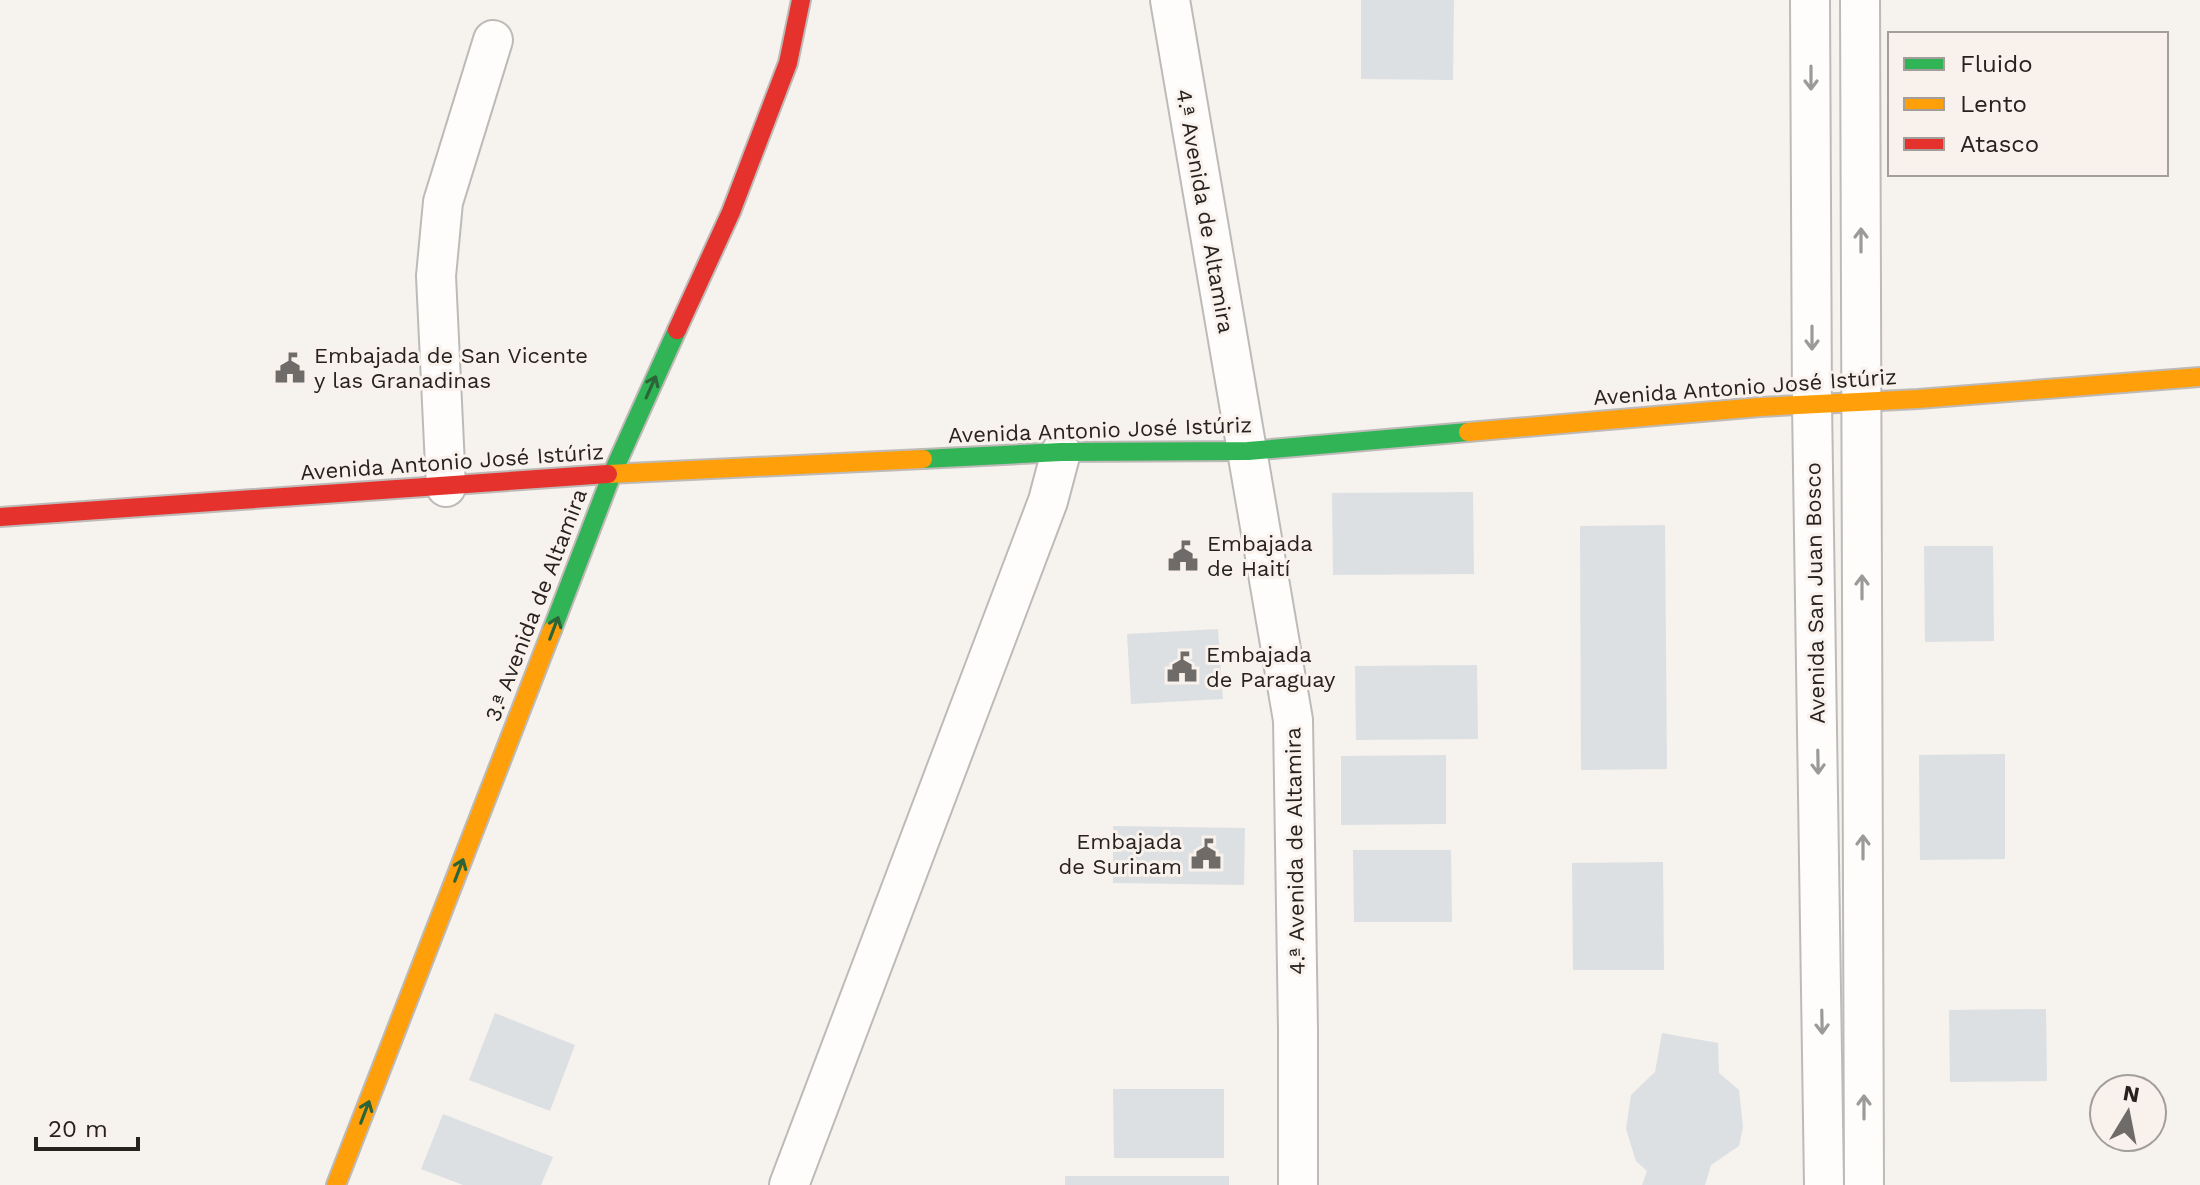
<svg xmlns="http://www.w3.org/2000/svg" width="2200" height="1185" viewBox="0 0 2200 1185" font-family="'Work Sans',sans-serif">
	<style>
		.building { fill: #dce0e3 }
		.lines { fill: none; stroke-linecap: round; stroke-linejoin: round }
		.street-casing { stroke: #bebab8; stroke-width: 42 }
		.fast-casing { stroke: #bebab8; stroke-width: 22 }
		.slow-casing { stroke: #bebab8; stroke-width: 22 }
		.jam-casing { stroke: #bebab8; stroke-width: 22 }
		.street { stroke: #fefdfc; stroke-width: 38 }
		.fast { stroke: #30b455; stroke-width: 18 }
		.slow { stroke: #ff9f0a; stroke-width: 18 }
		.jam { stroke: #e5322d; stroke-width: 18 }
		.oneway { stroke: #9c9a99 }
		.oneway2 { stroke: #2a6438 }
		.labels { text-anchor: middle; dominant-baseline: central; stroke-width: 6; stroke-linejoin: round; paint-order: stroke }
		.street-label { font-size: 22px; fill: #252220; stroke: #f9f1eb }
		.poi-label { font-size: 22px; fill: #252220; stroke: #f9f1eb; text-anchor: start }
	</style>
	<rect width="100%" height="100%" fill="#f6f2ee"/>
	<g class="building">
		<polygon points="1361,0 1454,0 1453,80 1361,79"/>
		<polygon points="1473,492 1474,574 1333,575 1332,493"/>
		<polygon points="1665,525 1667,769 1581,770 1580,526"/>
		<polygon points="1924,546 1993,546 1994,641 1925,642"/>
		<polygon points="1218,629 1223,699 1131,704 1127,634"/>
		<polygon points="1477,665 1478,739 1356,740 1355,666"/>
		<polygon points="2005,754 2005,859 1920,860 1919,755"/>
		<polygon points="1446,755 1446,824 1341,825 1341,756"/>
		<polygon points="1113,826 1245,828 1244,885 1113,883"/>
		<polygon points="1353,850 1451,850 1452,922 1354,922"/>
		<polygon points="1663,862 1664,970 1573,970 1572,863"/>
		<polygon points="2046,1009 2047,1081 1950,1082 1949,1010"/>
		<polygon points="495,1013 575,1045 550,1111 469,1080"/>
		<polygon points="1662,1033 1718,1043 1719,1073 1739,1090 1743,1127 1739,1146 1711,1165 1705,1185 1642,1185 1647,1171 1636,1161 1626,1129 1631,1095 1655,1072"/>
		<polygon points="1113,1089 1224,1089 1224,1158 1114,1158"/>
		<polygon points="443,1114 553,1157 541,1185 463,1185 421,1169"/>
		<rect x="1065" y="1176" width="164" height="9"/>
	</g>
	<g class="lines">
		<g class="street-casing">
			<g id="street">
				<polyline points="1170,0 1293,720 1298,1030 1298,1185"/>
				<polyline points="1810,0 1812,404 1824,1185"/>
				<polyline points="1860,0 1864,1185"/>
				<polyline points="446,487 436,276 443,202 493,40"/>
				<polyline points="789,1185 1048,501 1061,452"/>
			</g>
		</g>
		<g class="fast-casing">
			<g id="fast">
				<polyline points="923,459 1061,452 1248,451 1468,432"/>
				<polyline points="552,630 612,474 677,330"/>
			</g>
		</g>
		<g class="slow-casing">
			<g id="slow">
				<polyline points="1468,432 1760,407 1918,399 2200,377"/>
				<polyline points="608,474 923,459"/>
				<polyline points="336,1185 552,630"/>
			</g>
		</g>
		<g class="jam-casing">
			<g id="jam">
				<polyline points="677,330 731,212 788,63 801,0"/>
				<polyline points="0,517 608,474"/>
			</g>
		</g>
		<use href="#street" class="street"/>
		<use href="#fast" class="fast"/>
		<use href="#slow" class="slow"/>
		<use href="#jam" class="jam"/>
	</g>
	<defs><path id="oneway-shaft" d="M-6 0H5M1.5-3L5.5 0L1.5 3" fill="none" stroke-width="1.6" stroke-linecap="round" stroke-linejoin="round" transform="scale(2)"/></defs>
	<g class="oneway">
		<use href="#oneway-shaft" transform="translate(1811 78) rotate(90)"/>
		<use href="#oneway-shaft" transform="translate(1861 240) rotate(-90)"/>
		<use href="#oneway-shaft" transform="translate(1812 338) rotate(90)"/>
		<use href="#oneway-shaft" transform="translate(1862 587) rotate(-90)"/>
		<use href="#oneway-shaft" transform="translate(1818 762) rotate(89)"/>
		<use href="#oneway-shaft" transform="translate(1863 847) rotate(-90)"/>
		<use href="#oneway-shaft" transform="translate(1822 1022) rotate(89)"/>
		<use href="#oneway-shaft" transform="translate(1864 1107) rotate(-90)"/>
	</g>
	<g class="oneway2">
		<use href="#oneway-shaft" transform="translate(651 387) rotate(-66)"/>
		<use href="#oneway-shaft" transform="translate(554 628) rotate(-69)"/>
		<use href="#oneway-shaft" transform="translate(459 870) rotate(-69)"/>
		<use href="#oneway-shaft" transform="translate(365 1112) rotate(-69)"/>
	</g>
	<defs>
		<g id="civic-bare" transform="scale(2.4)"><path d="M-.6-6.5H3V-4.5H.6V-3L4-1V1h2V6H-6V1h2V-1L-.6-3ZM-1.2 2.5V6h2.4V2.5Z" fill="#6e6b68" stroke="#f9f1eb" stroke-width="2.5" paint-order="stroke"/></g>
	</defs>
	<g fill-rule="evenodd">
		<use href="#civic-bare" x="290" y="368"/>
		<use href="#civic-bare" x="1183" y="556"/>
		<use href="#civic-bare" x="1182" y="667"/>
		<use href="#civic-bare" x="1206" y="854"/>
	</g>
	<g class="labels">
		<g class="street-label">
			<text transform="translate(1205 211) rotate(80)">4.ª Avenida de Altamira</text>
			<text transform="translate(1745 387) rotate(-4)">Avenida Antonio José Istúriz</text>
			<text transform="translate(1100 430) rotate(-2)">Avenida Antonio José Istúriz</text>
			<text transform="translate(452 462) rotate(-4)">Avenida Antonio José Istúriz</text>
			<text transform="translate(1815 593) rotate(-91)">Avenida San Juan Bosco</text>
			<text transform="translate(536 605) rotate(-69)">3.ª Avenida de Altamira</text>
			<text transform="translate(1295 851) rotate(-91)">4.ª Avenida de Altamira</text>
		</g>
		<g class="poi-label">
			<text x="314" y="355">Embajada de San Vicente<tspan x="314" dy="25">y las Granadinas</tspan></text>
			<text x="1207" y="543">Embajada<tspan x="1207" dy="25">de Haití</tspan></text>
			<text x="1206" y="654">Embajada<tspan x="1206" dy="25">de Paraguay</tspan></text>
			<text x="1182" y="841" text-anchor="end">Embajada<tspan x="1182" dy="25">de Surinam</tspan></text>
		</g>
	</g>
	<rect x="1888" y="32" width="280" height="144" fill="#f9f1eb" stroke="#a49e9a" stroke-width="2"/>
	<rect x="1904" y="58" width="40" height="12" fill="#30b455" stroke="#a49e9a" stroke-width="2"/>
	<text x="1960" y="72" font-size="24" fill="#252220">Fluido</text>
	<rect x="1904" y="98" width="40" height="12" fill="#ff9f0a" stroke="#a49e9a" stroke-width="2"/>
	<text x="1960" y="112" font-size="24" fill="#252220">Lento</text>
	<rect x="1904" y="138" width="40" height="12" fill="#e5322d" stroke="#a49e9a" stroke-width="2"/>
	<text x="1960" y="152" font-size="24" fill="#252220">Atasco</text>
	<g transform="translate(2128 1113) rotate(10)"><circle r="38" fill="#f9f1eb" stroke="#a49e9a" stroke-width="2"/>
	<path d="M0-6L14 30L0 20L-14 30Z" fill="#6e6b68"/>
	<text y="-12" font-size="22" font-weight="bold" text-anchor="middle" fill="#252220">N</text>
	</g>
	<path d="M36 1137v12h102v-12" fill="none" stroke="#252220" stroke-width="4"/>
	<text x="48" y="1137" font-size="24" fill="#252220" stroke="#f9f1eb" stroke-width="6" paint-order="stroke">20 m</text>
</svg>
